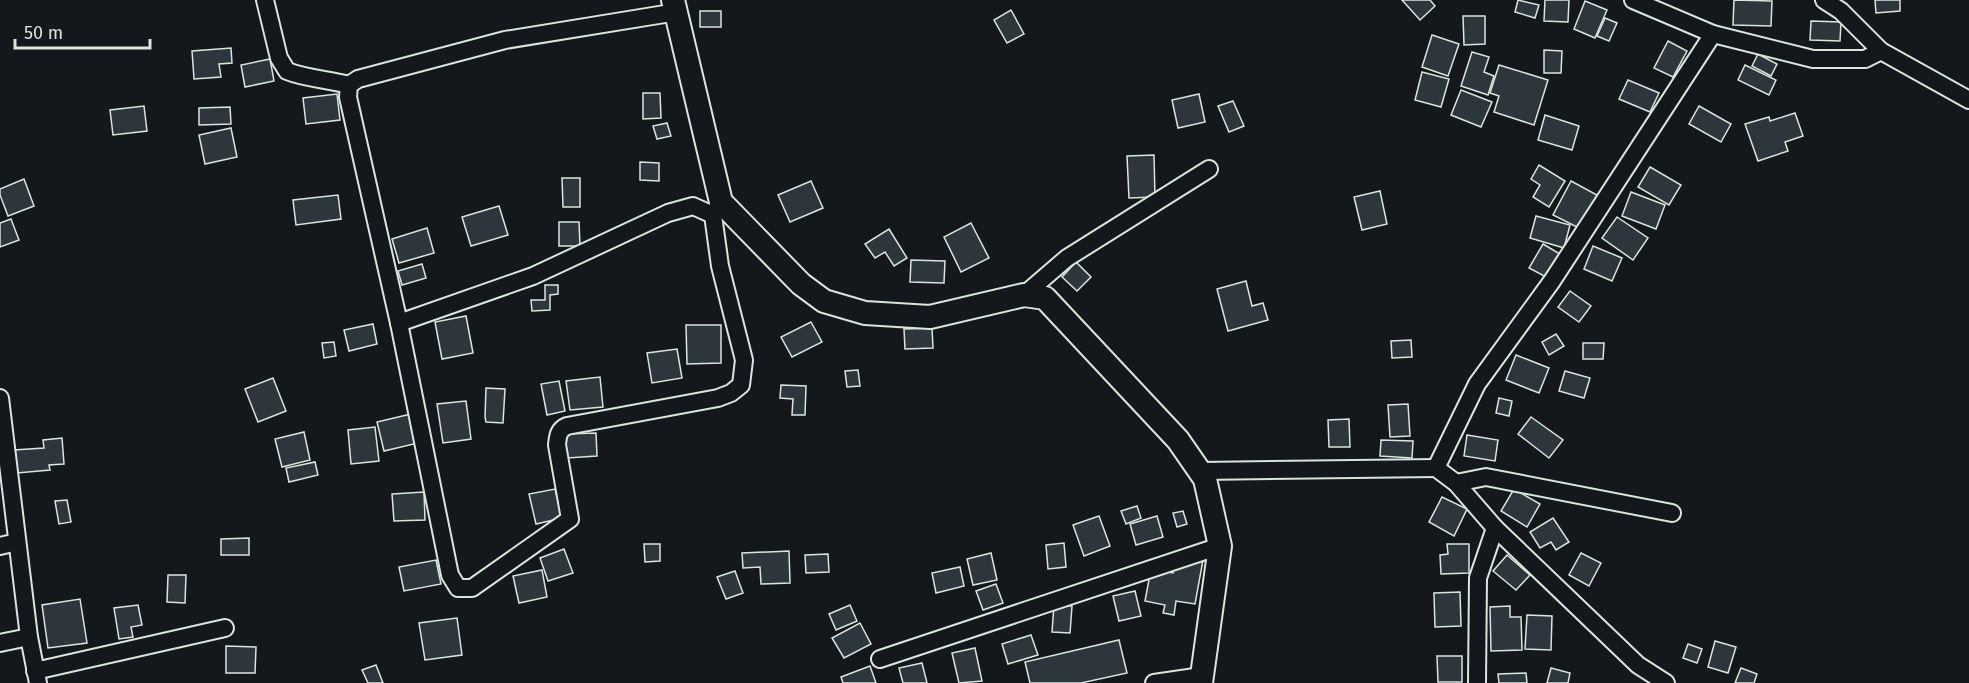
<svg xmlns="http://www.w3.org/2000/svg" width="1969" height="683" viewBox="0 0 1969 683" font-family="'Fira Sans',sans-serif">
	<style>
		.building { fill: #2c363c; stroke: #d8e6dc; stroke-width: 1.5 }
		.lines { fill: none; stroke-linecap: round; stroke-linejoin: round }
		.street-casing { stroke: #d8e6dc; stroke-width: 20 }
		.secondary-casing { stroke: #d8e6dc; stroke-width: 26 }
		.street { stroke: #14181c; stroke-width: 16 }
		.secondary { stroke: #14181c; stroke-width: 22 }
	</style>
	<rect width="100%" height="100%" fill="#14181c"/>
	<g class="building">
		<polygon points="1402,0 1430,0 1435,6 1420,20"/>
		<polygon points="1518,0 1539,5 1535,18 1515,12"/>
		<polygon points="1545,0 1569,0 1568,22 1544,21"/>
		<polygon points="1734,0 1772,1 1771,26 1733,25"/>
		<polygon points="1875,0 1900,0 1900,11 1876,13"/>
		<polygon points="1585,1 1607,10 1595,38 1574,29"/>
		<polygon points="1011,10 1024,34 1007,43 994,20"/>
		<rect x="700" y="11" width="21" height="16"/>
		<polygon points="1463,16 1485,16 1485,44 1464,45"/>
		<polygon points="1605,18 1617,23 1609,41 1597,36"/>
		<polygon points="1811,21 1841,22 1840,41 1810,40"/>
		<polygon points="1432,35 1459,44 1448,76 1422,67"/>
		<polygon points="1668,41 1687,51 1673,77 1654,68"/>
		<polygon points="231,48 232,63 219,64 221,77 194,79 192,51"/>
		<polygon points="1544,50 1562,51 1561,73 1544,73"/>
		<polygon points="1472,52 1489,57 1484,72 1494,76 1488,95 1461,86"/>
		<polygon points="1758,54 1777,64 1771,76 1752,66"/>
		<polygon points="270,59 274,81 245,87 241,65"/>
		<polygon points="1499,65 1548,80 1534,125 1494,112 1499,96 1490,93"/>
		<polygon points="1745,65 1776,80 1769,95 1738,80"/>
		<polygon points="1422,72 1449,79 1441,107 1415,100"/>
		<polygon points="1628,80 1659,93 1650,112 1619,99"/>
		<polygon points="1461,90 1492,102 1481,127 1451,115"/>
		<polygon points="643,93 660,93 661,118 643,119"/>
		<polygon points="337,94 340,120 306,124 303,98"/>
		<polygon points="1199,94 1205,122 1178,128 1172,100"/>
		<polygon points="1233,101 1244,126 1229,132 1218,106"/>
		<polygon points="144,106 147,131 113,135 110,110"/>
		<polygon points="1699,106 1731,124 1721,142 1689,124"/>
		<polygon points="230,107 231,124 199,125 199,108"/>
		<polygon points="1795,113 1803,136 1785,142 1788,151 1758,161 1745,124 1769,117 1770,121"/>
		<polygon points="1545,115 1579,126 1572,150 1538,140"/>
		<polygon points="667,123 671,136 657,139 653,126"/>
		<polygon points="231,128 237,157 205,164 199,135"/>
		<polygon points="1154,155 1155,197 1129,198 1127,156"/>
		<polygon points="640,162 659,163 659,181 640,180"/>
		<polygon points="1539,165 1565,181 1549,207 1533,197 1540,185 1531,179"/>
		<polygon points="1650,167 1681,185 1669,205 1638,187"/>
		<polygon points="562,178 580,178 580,207 563,207"/>
		<polygon points="24,179 34,206 8,216 0,195 0,189"/>
		<polygon points="811,181 823,208 790,222 778,195"/>
		<polygon points="1571,181 1597,195 1579,228 1553,215"/>
		<polygon points="1380,191 1387,224 1362,230 1354,197"/>
		<polygon points="1631,192 1665,205 1656,229 1622,216"/>
		<polygon points="338,195 341,219 296,225 293,200"/>
		<polygon points="499,206 508,235 471,246 462,217"/>
		<polygon points="1536,216 1570,225 1564,248 1530,238"/>
		<polygon points="1617,217 1648,238 1633,260 1602,238"/>
		<polygon points="11,219 19,240 0,247 0,223"/>
		<polygon points="559,222 579,222 580,246 559,246"/>
		<polygon points="971,223 989,258 961,272 944,237"/>
		<polygon points="427,228 434,253 399,263 392,239"/>
		<polygon points="889,229 907,258 894,266 885,252 875,258 865,244"/>
		<polygon points="1543,244 1560,254 1546,277 1529,268"/>
		<polygon points="1593,246 1622,258 1612,281 1584,269"/>
		<polygon points="911,260 945,261 944,283 910,282"/>
		<polygon points="1076,262 1091,277 1077,291 1062,277"/>
		<polygon points="422,264 426,278 402,285 398,271"/>
		<polygon points="1246,281 1252,306 1263,303 1268,320 1228,331 1217,289"/>
		<polygon points="545,285 558,285 558,294 550,295 550,310 532,311 531,300 545,300"/>
		<polygon points="1570,291 1591,306 1579,322 1558,307"/>
		<polygon points="466,316 473,353 442,359 435,322"/>
		<polygon points="811,322 822,342 792,357 781,337"/>
		<polygon points="373,324 377,344 349,351 344,330"/>
		<polygon points="686,325 721,325 721,363 687,364"/>
		<polygon points="932,328 933,348 905,349 904,329"/>
		<polygon points="1556,334 1564,346 1549,355 1542,342"/>
		<polygon points="1411,340 1412,357 1392,358 1391,341"/>
		<polygon points="334,342 336,356 324,358 322,343"/>
		<polygon points="1583,343 1604,343 1603,359 1583,359"/>
		<polygon points="677,349 682,378 652,383 647,353"/>
		<polygon points="1516,355 1549,368 1539,393 1506,380"/>
		<polygon points="858,370 860,386 847,387 845,371"/>
		<polygon points="1565,371 1590,378 1584,398 1559,391"/>
		<polygon points="600,377 603,407 570,410 566,381"/>
		<polygon points="273,378 286,411 258,422 245,389"/>
		<polygon points="559,381 565,411 547,415 541,384"/>
		<polygon points="781,385 806,386 805,415 792,415 793,399 780,398"/>
		<polygon points="486,388 505,389 503,423 486,422 485,417"/>
		<polygon points="1499,398 1512,401 1509,416 1496,413"/>
		<polygon points="466,401 471,439 443,443 437,404"/>
		<polygon points="1408,404 1410,436 1390,437 1388,405"/>
		<polygon points="411,414 418,443 384,451 377,422"/>
		<polygon points="1531,417 1563,440 1549,458 1518,434"/>
		<polygon points="1349,419 1350,447 1329,447 1328,420"/>
		<polygon points="375,427 379,461 351,464 348,430"/>
		<polygon points="304,432 310,460 282,467 275,439"/>
		<polygon points="596,433 597,456 567,458 565,434"/>
		<polygon points="1467,435 1498,440 1495,461 1464,456"/>
		<polygon points="62,438 64,464 49,465 50,470 17,473 14,450 44,448 43,440"/>
		<polygon points="1381,440 1413,441 1412,458 1380,456"/>
		<polygon points="315,462 318,475 289,482 286,468"/>
		<polygon points="555,489 562,518 536,524 529,494"/>
		<polygon points="1514,489 1540,504 1527,527 1501,511"/>
		<polygon points="424,492 425,520 394,521 392,494"/>
		<polygon points="1442,497 1467,509 1454,536 1429,522"/>
		<polygon points="67,500 71,522 59,524 55,501"/>
		<polygon points="1137,506 1141,518 1126,524 1121,511"/>
		<polygon points="1183,511 1187,524 1177,527 1173,513"/>
		<polygon points="1099,516 1110,546 1084,556 1073,525"/>
		<polygon points="1157,516 1163,537 1136,545 1130,524"/>
		<polygon points="1553,518 1569,542 1556,550 1551,542 1540,548 1530,532"/>
		<polygon points="249,538 249,555 221,555 221,539"/>
		<polygon points="1064,543 1066,567 1048,569 1046,545"/>
		<polygon points="644,544 660,544 660,561 645,562"/>
		<polygon points="1447,544 1469,544 1469,573 1441,574 1440,555 1448,554"/>
		<polygon points="564,549 573,573 548,581 540,558"/>
		<polygon points="789,551 790,583 761,584 760,567 743,568 742,553"/>
		<polygon points="991,553 997,580 973,585 967,559"/>
		<polygon points="1581,553 1601,563 1589,586 1569,575"/>
		<polygon points="828,554 829,572 806,573 805,555"/>
		<polygon points="1176,555 1203,560 1195,604 1176,601 1174,615 1163,613 1165,605 1145,601 1151,569 1173,573"/>
		<polygon points="1507,555 1530,575 1516,590 1493,571"/>
		<polygon points="436,560 441,584 404,591 399,567"/>
		<polygon points="960,567 964,586 936,593 932,573"/>
		<polygon points="542,570 547,597 519,603 513,576"/>
		<polygon points="735,571 743,593 726,599 717,577"/>
		<polygon points="168,575 186,575 185,603 167,602"/>
		<polygon points="996,584 1003,603 983,610 976,591"/>
		<polygon points="1135,591 1141,616 1119,621 1113,596"/>
		<polygon points="1460,592 1461,626 1435,627 1434,593"/>
		<polygon points="80,599 87,643 48,648 42,605"/>
		<polygon points="138,605 142,625 131,627 133,637 119,639 114,608"/>
		<polygon points="850,605 857,621 836,630 829,614"/>
		<polygon points="1054,605 1072,606 1070,633 1052,632"/>
		<polygon points="1510,606 1510,617 1521,617 1522,650 1491,651 1490,607"/>
		<polygon points="1527,615 1552,616 1551,650 1525,649"/>
		<polygon points="457,618 462,655 425,660 419,623"/>
		<polygon points="860,623 871,644 844,658 832,638"/>
		<polygon points="1031,635 1038,655 1008,664 1002,644"/>
		<polygon points="1119,640 1127,673 1081,683 1030,683 1025,662"/>
		<polygon points="1715,641 1736,647 1728,673 1708,667"/>
		<polygon points="1688,644 1702,649 1697,663 1683,658"/>
		<polygon points="226,646 256,647 255,673 226,673"/>
		<polygon points="975,648 982,681 959,683 952,653"/>
		<polygon points="1437,656 1462,656 1462,682 1438,682"/>
		<polygon points="922,663 927,683 903,683 899,668"/>
		<polygon points="376,665 383,683 368,683 362,670"/>
		<polygon points="870,666 876,683 843,683 841,677"/>
		<polygon points="1551,668 1570,673 1568,683 1547,683"/>
		<polygon points="1741,668 1757,674 1754,683 1735,683"/>
		<polygon points="1526,673 1527,683 1499,683 1498,674"/>
	</g>
	<g class="lines">
		<g class="street-casing">
			<g id="street">
				<path d="M265,0L279,58L287,71C307,79 328,79 349,85"/>
				<polyline points="1633,0 1713,34 1813,59 1865,59 1881,51"/>
				<polyline points="1824,0 1841,11 1881,51 1969,100"/>
				<path d="M677,12L505,40L358,79L349,85L348,97L399,323L450,575L458,588H472L570,519L557,445C558,436 558,430 567,426L718,398L731,393L741,385L744,360L720,266L713,215L721,202"/>
				<polyline points="1024,295 1067,258 1209,169"/>
				<polyline points="399,323 533,276 668,213 693,206 713,215"/>
				<polyline points="0,398 29,637 38,683"/>
				<polyline points="1200,471 1436,468"/>
				<polyline points="1456,483 1486,477 1672,513"/>
				<polyline points="0,546 17,542"/>
				<polyline points="0,643 29,637"/>
				<polyline points="880,659 1220,546"/>
				<polyline points="35,671 225,628"/>
				<polyline points="1154,683 1202,676"/>
				<polyline points="1477,683 1478,578 1495,528"/>
				<polyline points="1666,683 1638,665 1495,528 1456,483 1436,468 1477,384 1552,281 1713,34"/>
			</g>
		</g>
		<g class="secondary-casing">
			<polyline id="secondary" points="673,0 721,202 801,284 824,301 865,313 930,317 1024,295 1045,298 1178,440 1205,479 1220,546 1201,683"/>
		</g>
		<use href="#street" class="street"/>
		<use href="#secondary" class="secondary"/>
	</g>
	<path d="M15 39v9h135v-9" fill="none" stroke="#d8e6dc" stroke-width="3"/>
	<text x="24" y="39" font-size="18" fill="#d8e6dc" stroke="#14181c" stroke-width="4.5" paint-order="stroke">50 m</text>
</svg>
